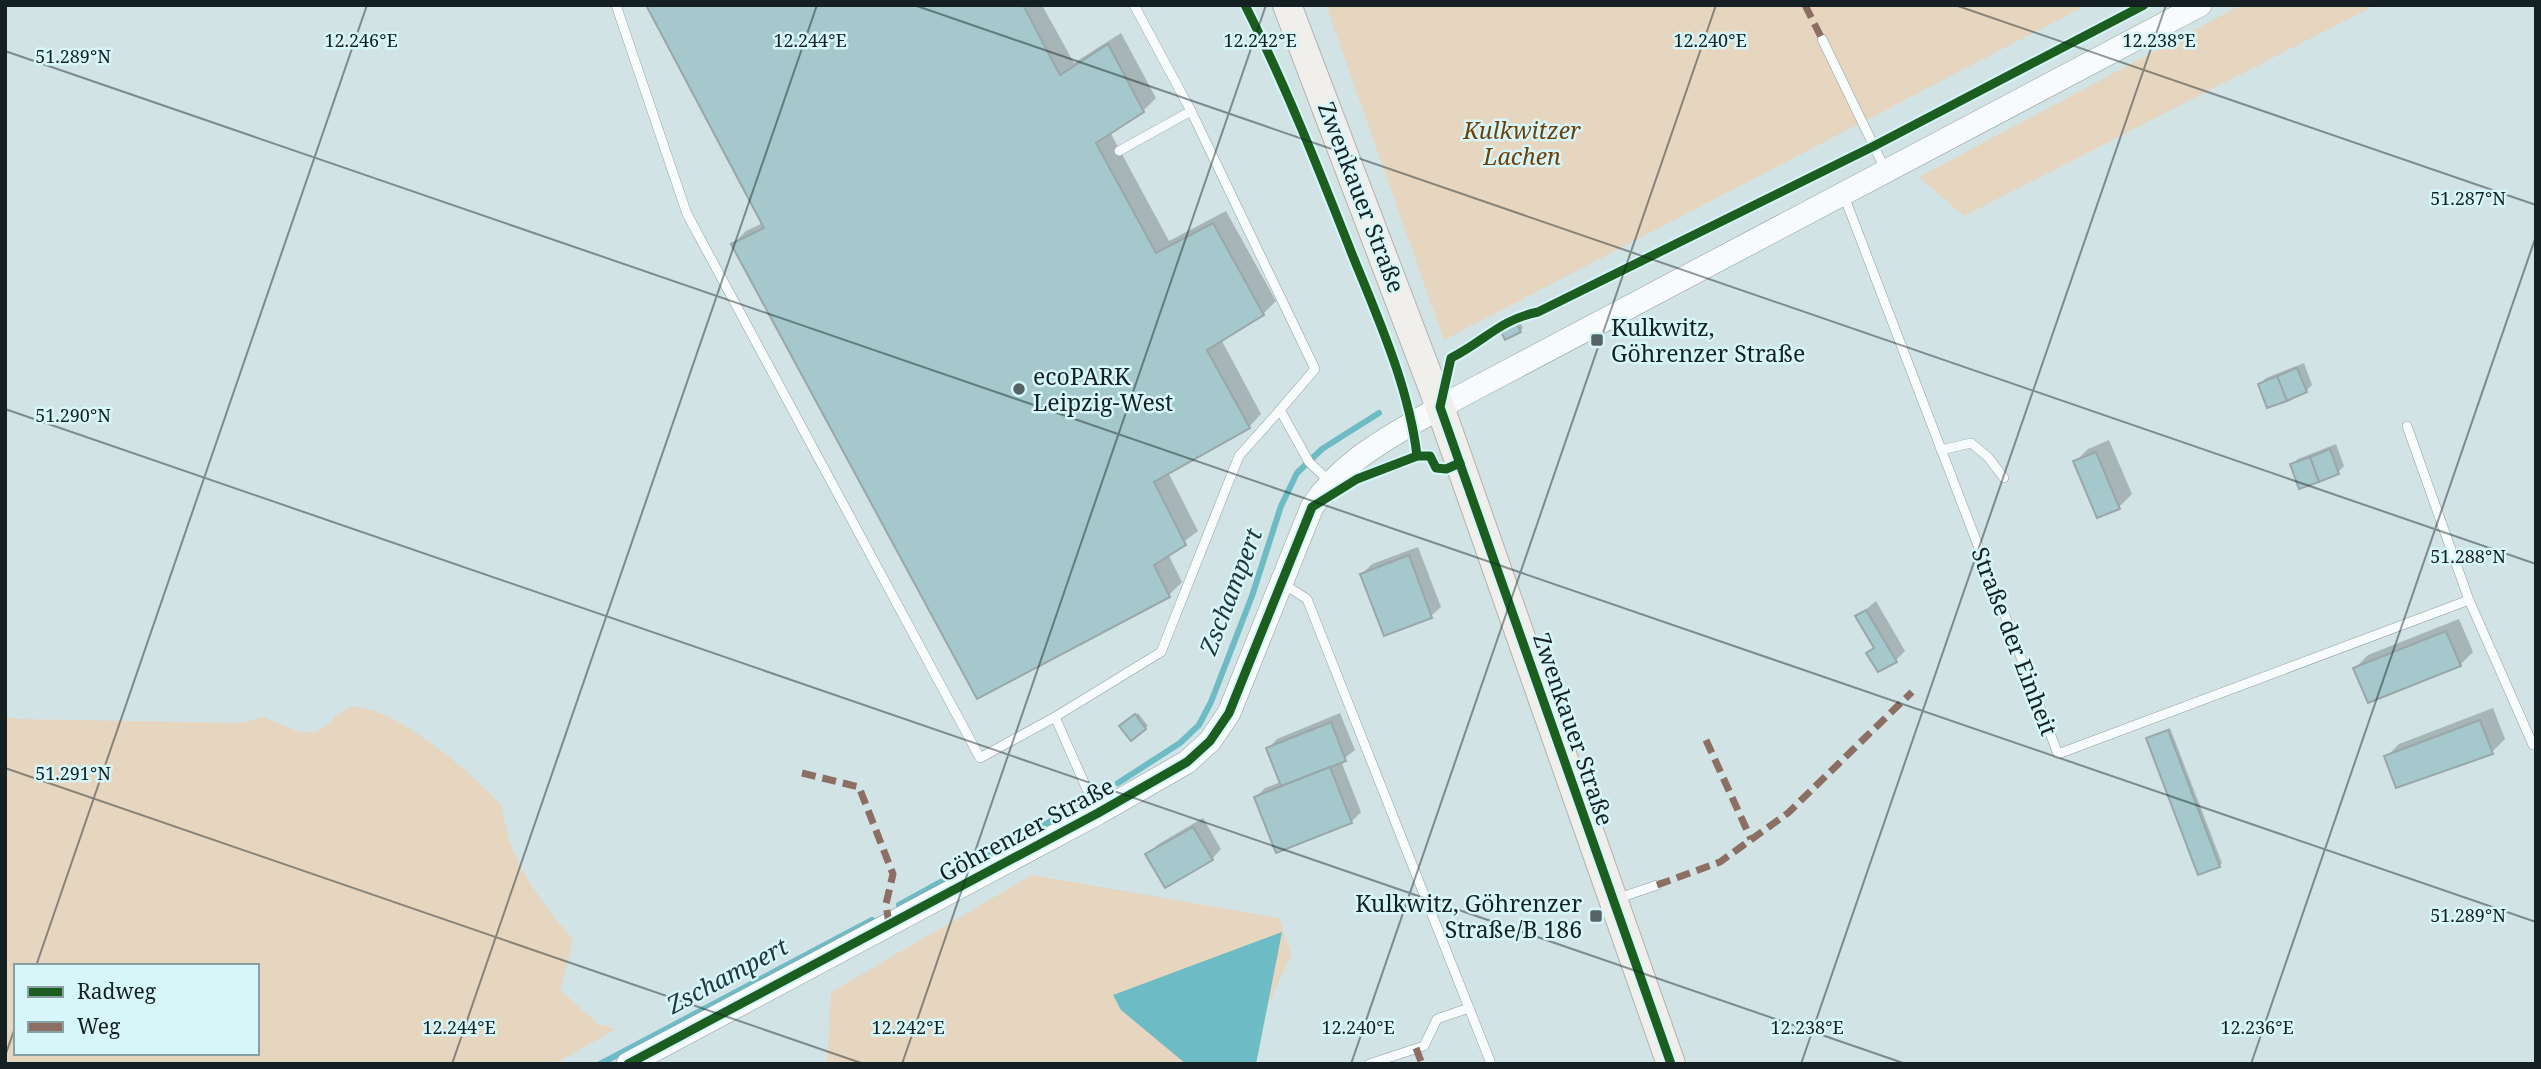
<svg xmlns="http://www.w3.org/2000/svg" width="2541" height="1069" viewBox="0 0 2541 1069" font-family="'Noto Serif',serif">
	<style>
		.green { fill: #e6d6bf; fill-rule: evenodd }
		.water { fill: #6cbbc5 }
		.shadow { fill: #0003 }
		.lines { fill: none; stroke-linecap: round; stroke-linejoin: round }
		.stream { stroke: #6cbbc5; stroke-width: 6 }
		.building { fill: #a4c8cb; stroke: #99a7a9; stroke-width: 2 }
		.service-casing { stroke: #909ea0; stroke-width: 10 }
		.tertiary-casing { stroke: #909ea0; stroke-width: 24 }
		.primary-casing { stroke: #b1b2ac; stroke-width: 30 }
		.service { stroke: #f8fbfb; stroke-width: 9 }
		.tertiary { stroke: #f8fbfb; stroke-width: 23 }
		.primary { stroke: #f0efec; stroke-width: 28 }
		.quiet { stroke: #8d6e63; stroke-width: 7; stroke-dasharray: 14 7; stroke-linecap: butt }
		.cycleway-casing { stroke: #d6f6fa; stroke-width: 13 }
		.cycleway { stroke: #1b5e20; stroke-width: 9 }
		.ticks { fill: none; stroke: #142022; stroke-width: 2; stroke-opacity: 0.45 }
		.poi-dot { fill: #566466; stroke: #d6f6fa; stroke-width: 2.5 }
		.labels { text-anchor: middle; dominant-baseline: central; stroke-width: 5; stroke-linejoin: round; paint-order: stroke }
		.park-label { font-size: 23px; font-style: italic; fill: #6f4108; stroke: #d6f6fa }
		.street-label { font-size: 23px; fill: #142022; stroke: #d6f6fa }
		.poi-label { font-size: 23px; fill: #142022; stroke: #d6f6fa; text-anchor: start }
		.water-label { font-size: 24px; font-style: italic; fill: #20383b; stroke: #d6f6fa }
		.ticks-label { font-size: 18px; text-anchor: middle; fill: #142022; stroke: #d6f6fa; stroke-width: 5; stroke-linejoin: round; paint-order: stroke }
	</style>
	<rect width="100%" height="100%" fill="#d1e3e5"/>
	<g class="green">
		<polygon points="1326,5 2087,5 1444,340"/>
		<polygon points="2241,5 2376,5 1964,216 1919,177"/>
		<path d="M352,707C396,707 472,773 502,806C508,861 539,898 573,940L560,990L598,1024L616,1029L554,1064H5V716L17,719L241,723L263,717L300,732H315L329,724L337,714ZM16,966H257V1053H16Z"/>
		<polygon points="1032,875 1279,918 1291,954 1242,1064 827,1064 831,992"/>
	</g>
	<polygon class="water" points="1282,932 1256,1064 1186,1064 1121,1010 1113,995"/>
	<g class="shadow">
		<polygon points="648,5 1042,5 1074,63 1121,33 1156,98 1143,111 1110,132 1169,241 1226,211 1276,301 1263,314 1221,339 1261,414 1249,427 1168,472 1198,531 1168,554 1182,582 1169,595 733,244 746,231 763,223"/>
		<polygon points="1519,321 1523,328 1520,331 1505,327"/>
		<polygon points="2304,363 2312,385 2306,391 2260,384 2266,378"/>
		<polygon points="2109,440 2132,494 2119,507 2075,462 2088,449"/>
		<polygon points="2336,444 2344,466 2338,472 2292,465 2298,459"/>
		<polygon points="1418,547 1441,607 1431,616 1362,574 1372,564"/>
		<polygon points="1876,601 1905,651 1896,660 1868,653 1875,647 1857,617"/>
		<polygon points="2459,619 2473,652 2460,665 2355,668 2368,655"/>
		<polygon points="2493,708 2505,739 2492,752 2386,757 2399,744"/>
		<polygon points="1138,713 1148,726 1145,728 1124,724"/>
		<polygon points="1340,713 1355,750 1341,761 1361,812 1351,822 1256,797 1265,788 1281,782 1268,749 1277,739"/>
		<polygon points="2170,728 2222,863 2219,866 2148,738"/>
		<polygon points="1203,818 1221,849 1212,859 1148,855 1157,845"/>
	</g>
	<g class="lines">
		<g class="stream">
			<polyline points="1118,783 1180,743 1199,725 1211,702 1252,596 1281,506 1297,473 1322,449 1379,413"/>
			<polyline points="899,905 1064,814"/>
			<polyline points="600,1064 872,920"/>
		</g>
	</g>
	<g class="building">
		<polygon points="646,5 1023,5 1060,75 1108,44 1144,112 1096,143 1156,253 1213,223 1264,315 1207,350 1250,428 1154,482 1186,545 1154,565 1170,597 977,699 731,244 764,228"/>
		<polygon points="1516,322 1521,332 1505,340 1500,329"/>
		<polygon points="2297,368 2307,392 2287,401 2277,376"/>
		<polygon points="2277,376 2287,401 2267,408 2258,384"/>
		<polygon points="2330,449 2339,474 2319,482 2310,457"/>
		<polygon points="2096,452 2120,509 2097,518 2073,461"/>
		<polygon points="2310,457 2319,482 2299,489 2290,464"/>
		<polygon points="1409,555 1432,618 1384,636 1360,574"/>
		<polygon points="1866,610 1897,662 1878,672 1866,653 1874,648 1855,616"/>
		<polygon points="2446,631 2461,666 2368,703 2353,668"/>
		<polygon points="1135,714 1146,729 1131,741 1119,726"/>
		<polygon points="2480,720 2493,754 2396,788 2384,756"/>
		<polygon points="1331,722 1346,761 1281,786 1266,748"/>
		<polygon points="2168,730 2220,867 2198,875 2146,738"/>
		<polygon points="1330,767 1352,823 1276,853 1254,797"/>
		<polygon points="1193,827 1213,860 1165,888 1145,854"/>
	</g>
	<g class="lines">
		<g class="service-casing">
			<g id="service">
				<polyline points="616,5 687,214 980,758 1055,717 1097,812"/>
				<polyline points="1134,5 1191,111"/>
				<polyline points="1822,39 1885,169"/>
				<polyline points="1119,151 1191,111 1315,369 1280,410 1309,462 1329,481"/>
				<polyline points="1844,196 2058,754 2469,600"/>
				<polyline points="2407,426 2469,600 2533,745"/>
				<polyline points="1941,450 1971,443 1988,457 2004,478"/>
				<polyline points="1282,583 1307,599 1490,1061"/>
				<polyline points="1055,717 1161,652 1239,456 1280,410"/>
				<polyline points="1616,899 1657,885"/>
				<polyline points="1369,1064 1424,1046 1437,1019 1469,1008"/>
			</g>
		</g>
		<g class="tertiary-casing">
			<path id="tertiary" d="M628,1064L1098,813L1187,762L1210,741L1229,713L1312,507C1344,458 1391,437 1440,407L2200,5"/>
		</g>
		<g class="primary-casing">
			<polyline id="primary" points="1287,5 1440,407 1671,1064"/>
		</g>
		<use href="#service" class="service"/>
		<use href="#tertiary" class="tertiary"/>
		<use href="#primary" class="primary"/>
		<g class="quiet">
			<polyline points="1805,5 1822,39"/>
			<polyline points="1706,740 1751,839"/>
			<polyline points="802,773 859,787 893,874 886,904 889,924"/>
			<polyline points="1657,885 1720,862 1788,813 1912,692"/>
			<polyline points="1416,1048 1422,1064"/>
		</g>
		<g class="cycleway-casing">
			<g id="cycleway">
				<path d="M1245,5C1286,86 1319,170 1352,254C1378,318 1409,387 1417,456"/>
				<polyline points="628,1064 1098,813 1187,762 1210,741 1229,713 1312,507 1357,479 1417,456 1430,456 1436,468 1446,469 1460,463"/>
				<path d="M1671,1064L1440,407L1451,358C1485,341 1499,320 1538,312L1874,146L2144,5"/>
			</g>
		</g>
		<use href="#cycleway" class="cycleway"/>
	</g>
	<path class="ticks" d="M914,5L2536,564M1955,5L2536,205M5,51L2536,922M5,409L1906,1064M5,768L864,1064M36,966L367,5M5,1056L16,1025M452,1064L817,5M902,1064L1266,5M1351,1064L1716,5M1801,1064L2166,5M2251,1064L2536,236"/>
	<g class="poi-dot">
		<rect x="1590" y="333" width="14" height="14" rx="3.5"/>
		<circle cx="1019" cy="389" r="7"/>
		<rect x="1589" y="909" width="14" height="14" rx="3.5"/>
	</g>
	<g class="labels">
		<g class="park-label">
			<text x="1522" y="130">Kulkwitzer<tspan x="1522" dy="26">Lachen</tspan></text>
		</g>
		<g class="street-label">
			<text transform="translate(1362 197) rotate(69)">Zwenkauer Straße</text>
			<text transform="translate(2015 641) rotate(69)">Straße der Einheit</text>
			<text transform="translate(1574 729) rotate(71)">Zwenkauer Straße</text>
			<text transform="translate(1026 829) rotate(-28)">Göhrenzer Straße</text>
		</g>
		<g class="poi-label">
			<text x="1611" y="327">Kulkwitz,<tspan x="1611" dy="26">Göhrenzer Straße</tspan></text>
			<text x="1033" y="376">ecoPARK<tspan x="1033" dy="26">Leipzig-West</tspan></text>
			<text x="1582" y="903" text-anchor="end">Kulkwitz, Göhrenzer<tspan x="1582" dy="26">Straße/B 186</tspan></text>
		</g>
		<g class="water-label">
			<text transform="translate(1230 591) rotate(-69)">Zschampert</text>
			<text transform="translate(727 975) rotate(-28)">Zschampert</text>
		</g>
	</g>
	<g class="ticks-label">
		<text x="361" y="47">12.246°E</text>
		<text x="810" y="47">12.244°E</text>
		<text x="1260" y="47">12.242°E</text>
		<text x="1710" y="47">12.240°E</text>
		<text x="2159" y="47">12.238°E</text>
		<text x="73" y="63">51.289°N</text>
		<text x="2468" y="205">51.287°N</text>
		<text x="73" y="422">51.290°N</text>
		<text x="2468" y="563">51.288°N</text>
		<text x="73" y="780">51.291°N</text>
		<text x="2468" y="922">51.289°N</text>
		<text x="459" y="1034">12.244°E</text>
		<text x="908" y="1034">12.242°E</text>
		<text x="1358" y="1034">12.240°E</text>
		<text x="1807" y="1034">12.238°E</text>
		<text x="2257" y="1034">12.236°E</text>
	</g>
	<rect width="2541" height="1069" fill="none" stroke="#142022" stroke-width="14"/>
	<rect x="14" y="964" width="245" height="91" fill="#d6f6fa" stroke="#88a0a4" stroke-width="2"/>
	<rect x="28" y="987" width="35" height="10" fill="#1b5e20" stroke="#88a0a4" stroke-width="2"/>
	<text x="77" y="999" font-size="21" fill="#142022">Radweg</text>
	<rect x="28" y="1022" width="35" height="10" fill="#8d6e63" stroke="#88a0a4" stroke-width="2"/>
	<text x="77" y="1034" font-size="21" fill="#142022">Weg</text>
</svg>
